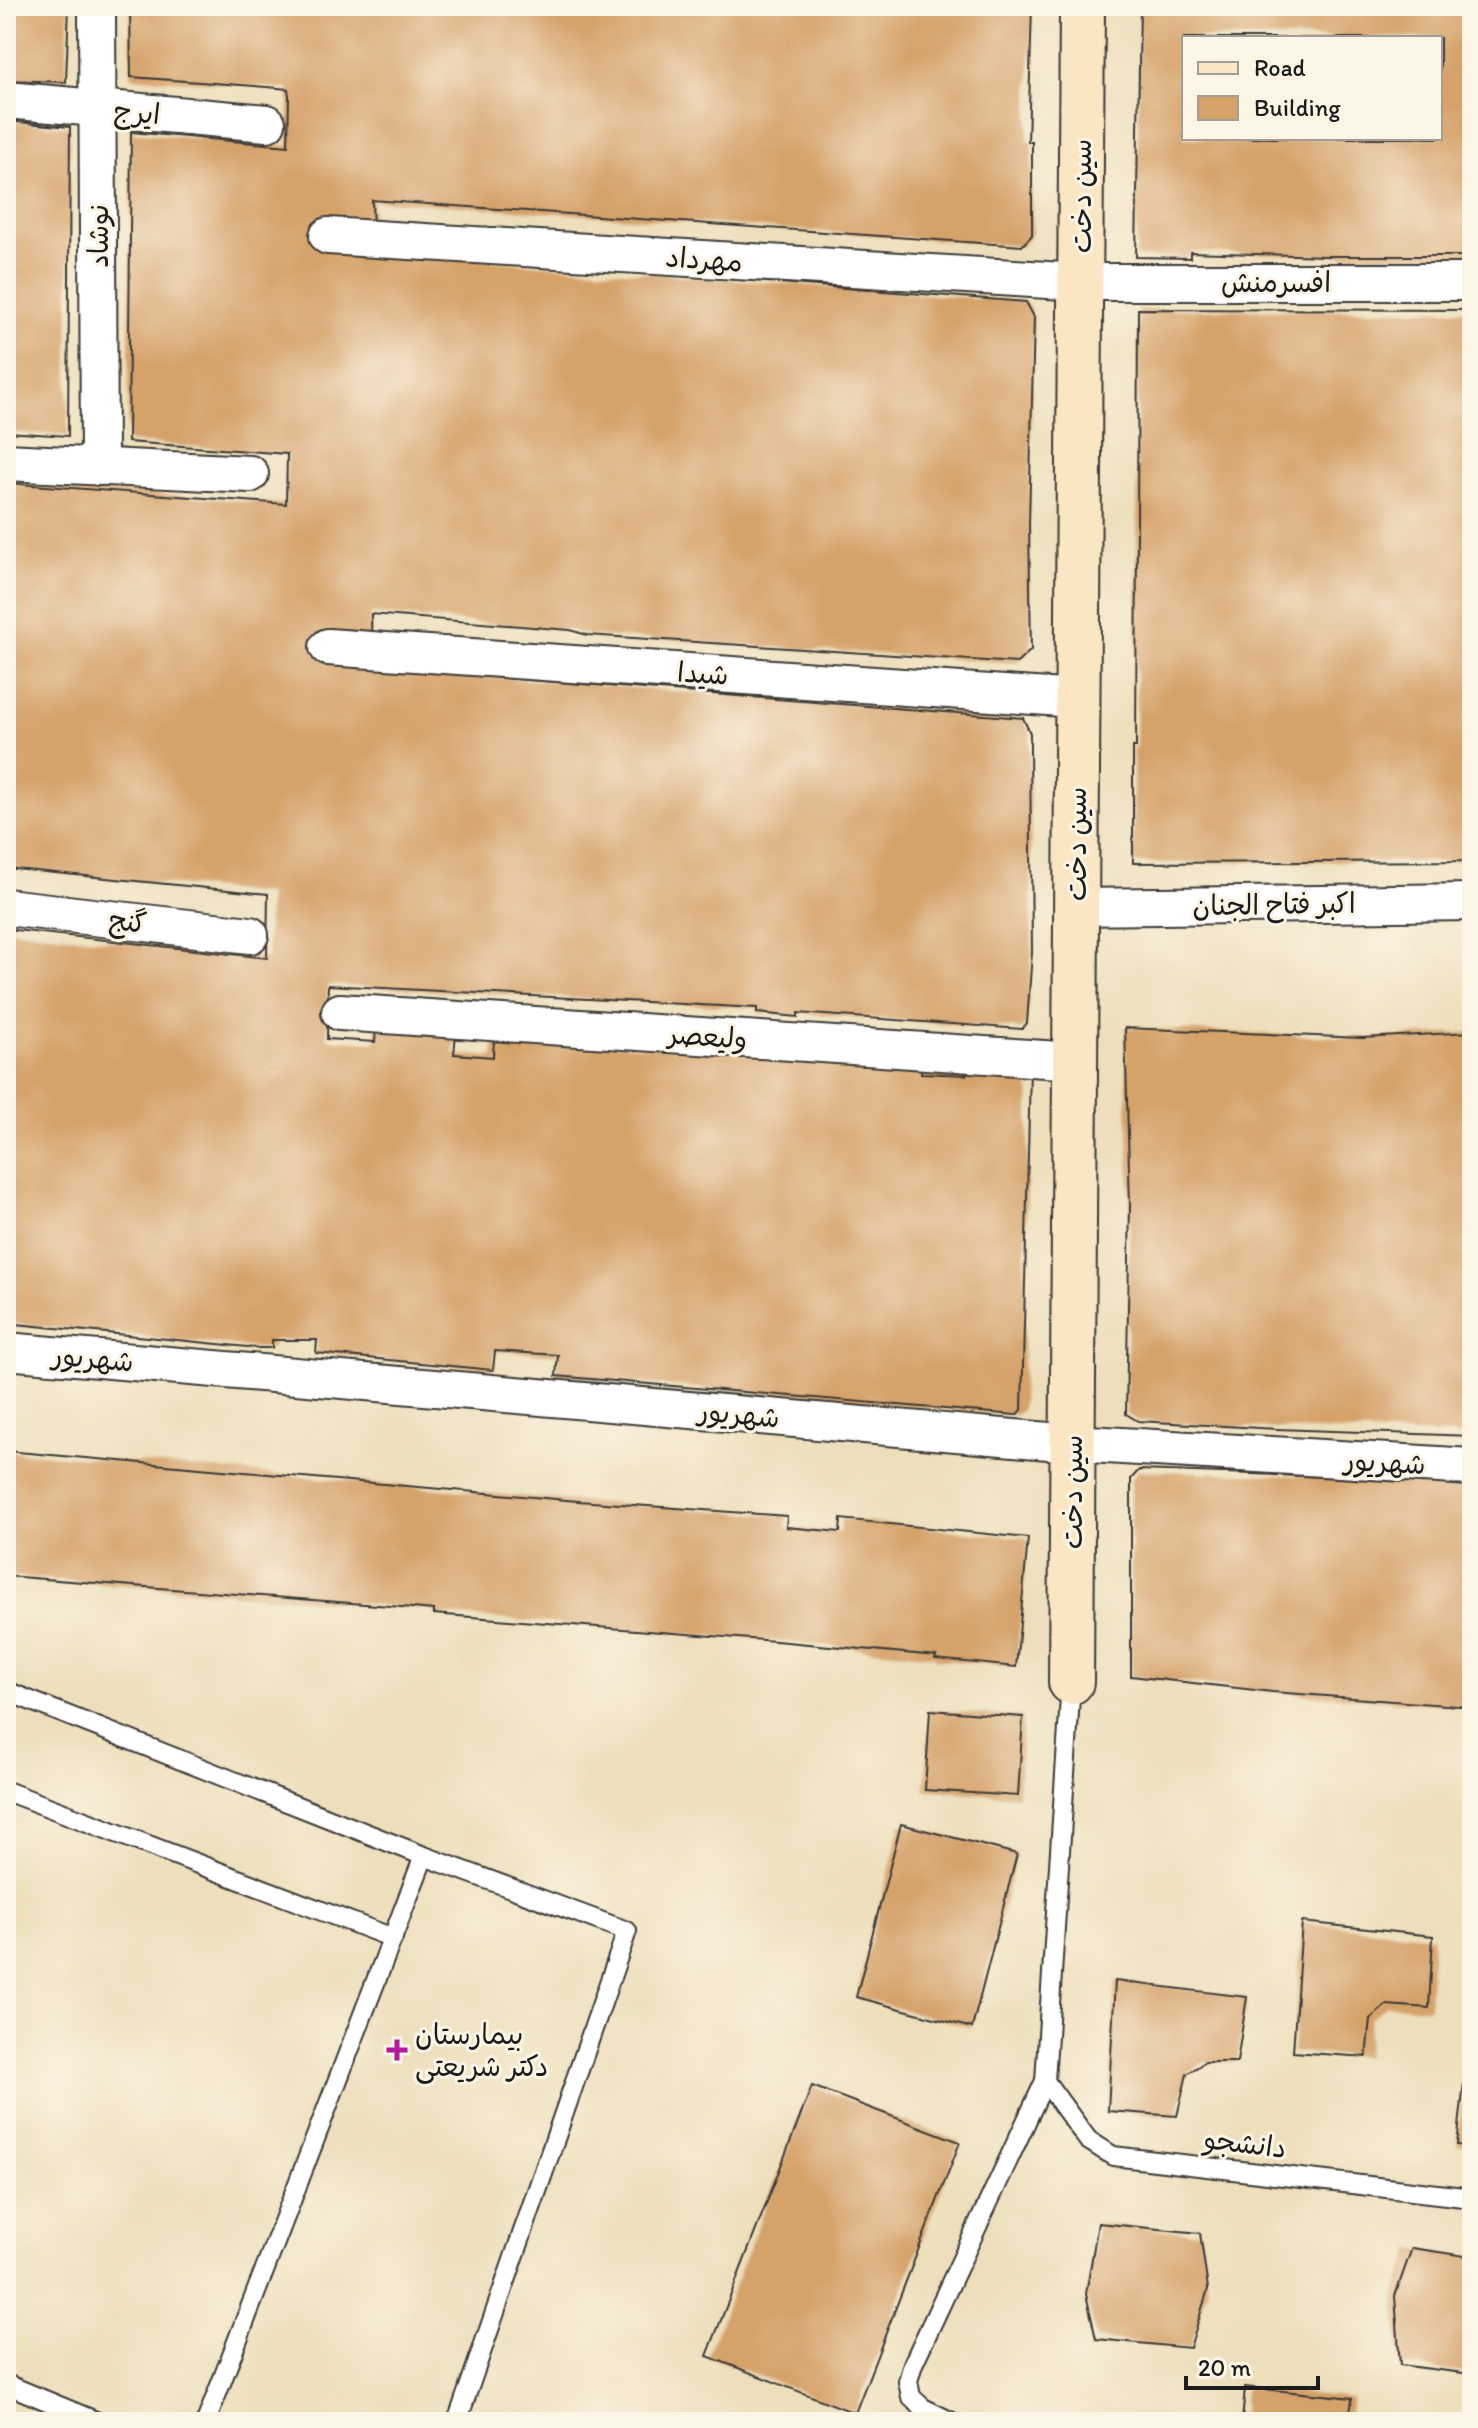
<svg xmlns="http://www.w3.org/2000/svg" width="1478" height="2428" viewBox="0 0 1478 2428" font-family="Itim,'Playpen Sans Arabic',sans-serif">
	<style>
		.building { fill: #d5a26a; fill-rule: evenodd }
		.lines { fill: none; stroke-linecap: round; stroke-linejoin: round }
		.lane-casing { stroke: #3b3934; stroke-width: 22 }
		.street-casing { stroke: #3b3934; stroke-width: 40 }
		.secondary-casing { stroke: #3b3934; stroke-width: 48 }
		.lane { stroke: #fff; stroke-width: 18 }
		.street { stroke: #fff; stroke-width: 36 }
		.secondary { stroke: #fbe6c4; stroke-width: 44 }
		.poi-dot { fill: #b5179e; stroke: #fcf5e5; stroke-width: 3 }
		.labels { text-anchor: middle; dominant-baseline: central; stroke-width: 6; stroke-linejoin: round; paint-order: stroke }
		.street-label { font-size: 28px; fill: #1c1c1c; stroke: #fcf5e5 }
		.poi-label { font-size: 28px; fill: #1c1c1c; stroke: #fcf5e5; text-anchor: start }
	</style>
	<rect width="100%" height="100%" fill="#fcf5e5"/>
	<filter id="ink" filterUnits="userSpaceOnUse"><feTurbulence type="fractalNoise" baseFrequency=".0125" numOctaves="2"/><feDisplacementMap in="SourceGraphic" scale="16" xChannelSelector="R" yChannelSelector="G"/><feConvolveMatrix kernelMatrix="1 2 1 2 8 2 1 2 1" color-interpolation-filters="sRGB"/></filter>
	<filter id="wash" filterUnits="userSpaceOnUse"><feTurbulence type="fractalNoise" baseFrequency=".006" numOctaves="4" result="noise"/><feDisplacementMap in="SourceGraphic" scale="32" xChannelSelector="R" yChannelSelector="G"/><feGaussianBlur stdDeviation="1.8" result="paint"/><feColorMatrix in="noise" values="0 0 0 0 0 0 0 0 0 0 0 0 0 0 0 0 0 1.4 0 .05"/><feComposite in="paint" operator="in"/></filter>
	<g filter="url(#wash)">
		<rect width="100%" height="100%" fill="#eddfbc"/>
		<g id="blocks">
			<g class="building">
				<polygon points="6,6 69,6 66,82 6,80"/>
				<polygon points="130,6 1032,6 1028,142 1032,142 1032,235 1022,246 372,200 373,233 492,261 1026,302 1034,317 1029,524 1031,650 1017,663 587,635 570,630 371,614 372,658 426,672 1023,718 1030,733 1030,748 1032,952 1027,1023 1022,1029 798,1013 798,1017 757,1013 757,1008 328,985 327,1039 375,1042 376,1028 456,1034 454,1054 493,1057 494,1038 922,1063 921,1073 966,1075 966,1066 1030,1069 1022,1410 1016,1415 556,1376 558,1355 495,1351 493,1370 316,1353 317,1340 272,1340 272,1348 258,1348 6,1323 6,929 267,958 268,894 6,868 6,483 286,504 287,454 128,442 131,132 288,146 289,96 288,89 267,87 131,77"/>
				<path d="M1140,6H1472V256H1328L1190,252V258L1136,257ZM1184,38H1440V138H1184Z"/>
				<polygon points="6,121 70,127 68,436 6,432"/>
				<polygon points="1138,309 1472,310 1472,861 1133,863 1133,747 1136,747"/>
				<polygon points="1125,1028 1363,1038 1472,1032 1472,1436 1277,1429 1138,1421 1126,1414 1130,1205"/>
				<polygon points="6,1451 578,1501 787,1516 786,1527 840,1532 841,1519 1028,1538 1016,1667 935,1659 936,1656 776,1641 434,1614 434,1610 390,1606 6,1576"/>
				<polygon points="1139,1470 1472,1482 1472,1707 1273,1692 1131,1676 1131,1479"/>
				<polygon points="930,1710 1023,1717 1018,1796 925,1790"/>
				<polygon points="901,1824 1017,1854 972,2028 856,1997"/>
				<polygon points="1302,1922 1433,1936 1429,2008 1386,2005 1370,2019 1366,2057 1293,2052"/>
				<polygon points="1115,1981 1247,1997 1237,2062 1205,2062 1187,2074 1177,2116 1108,2111"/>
				<polygon points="1470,2029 1472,2029 1472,2146 1457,2145"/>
				<polygon points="812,2086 960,2142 855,2413 707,2356"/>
				<polygon points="1098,2223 1200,2233 1208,2289 1190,2348 1096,2339 1086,2294"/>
				<polygon points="1412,2248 1472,2257 1472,2374 1400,2365 1395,2296"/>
				<polygon points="1245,2387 1352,2398 1349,2422 1242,2422"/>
			</g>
		</g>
	</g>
	<g filter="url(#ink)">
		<use href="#blocks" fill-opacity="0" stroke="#3b3934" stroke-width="2"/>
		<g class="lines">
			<g class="lane-casing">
				<g id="lane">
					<polyline points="6,1691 424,1856 206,2422"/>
					<polyline points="6,1791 393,1938"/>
					<polyline points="424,1856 627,1931 457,2422"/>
					<polyline points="1045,2081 1088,2140 1113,2156 1472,2198"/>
					<polyline points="6,2384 98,2422"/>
					<polyline points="952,2422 923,2408 911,2397 908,2381 913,2364 1045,2081 1071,1682"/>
				</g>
			</g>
			<g class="street-casing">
				<g id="street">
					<polyline points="97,6 99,467"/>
					<polyline points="6,100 267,123"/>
					<polyline points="328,236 1080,282 1472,282"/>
					<polyline points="6,462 250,474"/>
					<polyline points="328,647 1077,699"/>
					<polyline points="6,907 250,935"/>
					<polyline points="1076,907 1472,902"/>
					<polyline points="340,1012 1075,1061"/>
					<polyline points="6,1351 1072,1443 1472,1467"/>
				</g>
			</g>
			<g class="secondary-casing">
				<polyline id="secondary" points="1071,1682 1082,6"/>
			</g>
			<use href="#lane" class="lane"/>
			<use href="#street" class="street"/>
			<use href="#secondary" class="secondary"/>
		</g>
	</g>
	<path class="poi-dot" d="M393 2038h8v8h8v8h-8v8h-8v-8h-8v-8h8z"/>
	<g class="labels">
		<g class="street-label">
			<text transform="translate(137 112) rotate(5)">ایرج</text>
			<text transform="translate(1081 196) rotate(-90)">سین دخت</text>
			<text transform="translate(98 236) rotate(-90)">نوشاد</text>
			<text transform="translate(704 259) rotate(4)">مهرداد</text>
			<text x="1276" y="282">افسرمنش</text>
			<text transform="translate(703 673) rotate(4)">شیدا</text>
			<text transform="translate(1076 844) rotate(-90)">سین دخت</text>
			<text transform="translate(1274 904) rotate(-1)">اکبر فتاح الجنان</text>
			<text transform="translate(128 921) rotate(7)">گنج</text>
			<text transform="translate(708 1036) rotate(4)">ولیعصر</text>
			<text transform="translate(93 1358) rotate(5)">شهریور</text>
			<text transform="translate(739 1414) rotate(5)">شهریور</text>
			<text transform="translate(1385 1462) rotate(3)">شهریور</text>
			<text transform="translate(1072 1492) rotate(-90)">سین دخت</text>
			<text transform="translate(1245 2143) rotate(7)">دانشجو</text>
		</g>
		<g class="poi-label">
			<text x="415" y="2034">بیمارستان<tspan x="415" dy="32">دکتر شریعتی</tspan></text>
		</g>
	</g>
	<rect width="1478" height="2428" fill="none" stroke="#fcf5e5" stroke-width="32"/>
	<rect x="1182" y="36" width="260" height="104" fill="#fcf5e5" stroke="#a29e95" stroke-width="2"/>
	<rect x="1198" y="62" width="40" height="12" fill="#fbe6c4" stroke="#a29e95" stroke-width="2"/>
	<text x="1254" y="76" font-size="24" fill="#1c1c1c">Road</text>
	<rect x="1198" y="96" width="40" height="24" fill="#d5a26a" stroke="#a29e95" stroke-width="2"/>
	<text x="1254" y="116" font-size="24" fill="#1c1c1c">Building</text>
	<path d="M1186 2376v12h132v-12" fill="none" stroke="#1c1c1c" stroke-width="4"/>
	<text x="1198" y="2376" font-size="24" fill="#1c1c1c" stroke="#fcf5e5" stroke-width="6" paint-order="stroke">20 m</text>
</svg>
